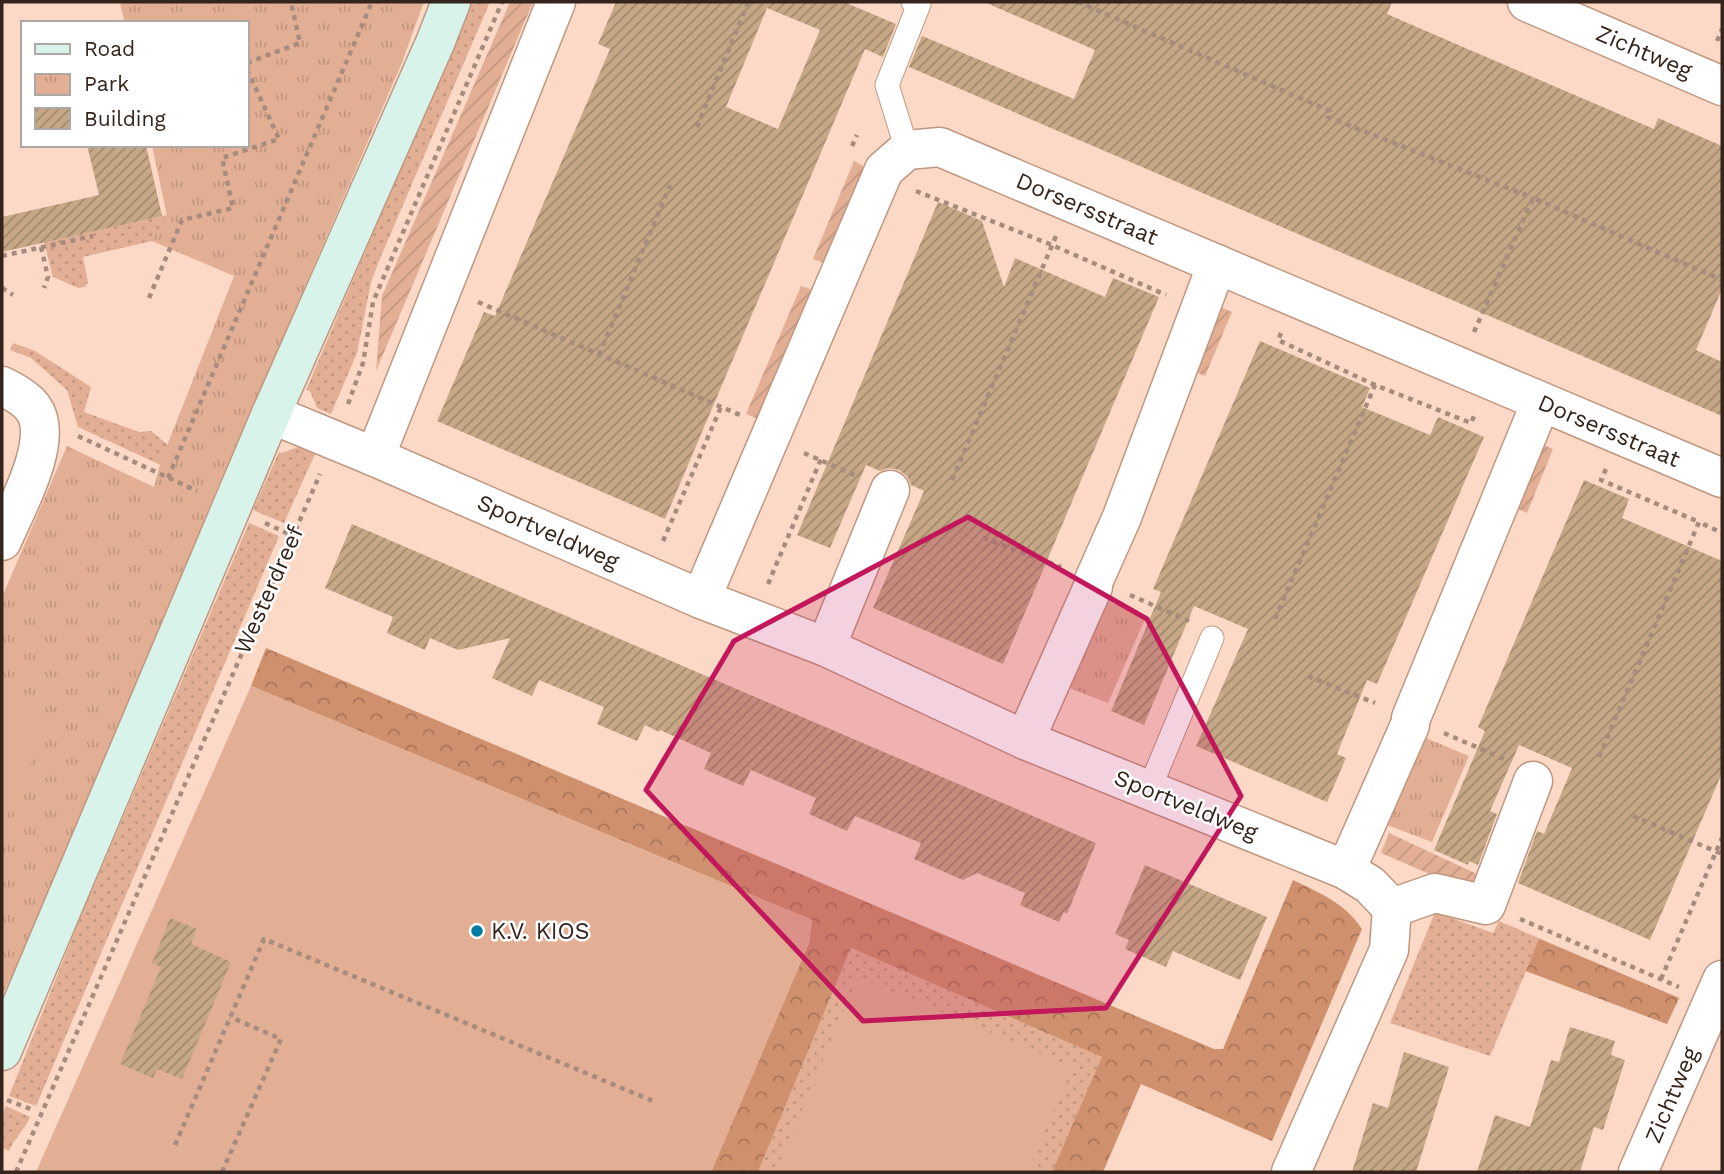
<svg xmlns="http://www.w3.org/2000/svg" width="1724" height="1174" viewBox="0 0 1724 1174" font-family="'Work Sans',sans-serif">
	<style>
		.grass { fill: url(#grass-dots) }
		.forest { fill: url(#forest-crowns) }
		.park { fill: url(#park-tufts) }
		.garden { fill: url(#garden-furrows) }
		.pitch { fill: #e2af94 }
		.building { fill: url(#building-hatch); fill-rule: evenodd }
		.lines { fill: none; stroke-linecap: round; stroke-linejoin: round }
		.lane-casing { stroke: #bf9781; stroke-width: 25 }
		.street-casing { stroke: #bf9781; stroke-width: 41 }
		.secondary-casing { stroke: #bf9781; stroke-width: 41 }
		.path { stroke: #a78c7e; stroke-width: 4.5; stroke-dasharray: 5 5; stroke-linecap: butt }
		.lane { stroke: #fff; stroke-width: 23 }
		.street { stroke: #fff; stroke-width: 38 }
		.secondary { stroke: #d8f3e9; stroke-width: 38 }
		.marked { fill: #c2185b; fill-opacity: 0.2; stroke: #c2185b; stroke-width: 5; stroke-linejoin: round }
		.poi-dot { fill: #007ba2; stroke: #fff; stroke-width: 2.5 }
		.labels { text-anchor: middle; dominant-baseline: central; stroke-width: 5; stroke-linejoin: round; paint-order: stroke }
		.street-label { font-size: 23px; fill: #34241c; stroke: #fff }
		.poi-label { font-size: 23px; fill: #34241c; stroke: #fff; text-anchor: start }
	</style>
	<defs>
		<pattern id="grass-dots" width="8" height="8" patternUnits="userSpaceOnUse" patternTransform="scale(1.75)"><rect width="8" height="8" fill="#e2af94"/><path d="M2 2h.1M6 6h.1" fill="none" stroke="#c2967f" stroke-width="1.8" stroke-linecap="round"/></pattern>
		<pattern id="forest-crowns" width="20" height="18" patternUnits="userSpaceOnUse" patternTransform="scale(1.75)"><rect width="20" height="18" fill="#cf906d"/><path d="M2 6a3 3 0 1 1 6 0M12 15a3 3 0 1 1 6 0" fill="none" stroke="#a97559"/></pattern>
		<pattern id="park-tufts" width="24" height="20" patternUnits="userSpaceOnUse" patternTransform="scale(1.75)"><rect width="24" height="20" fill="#e2af94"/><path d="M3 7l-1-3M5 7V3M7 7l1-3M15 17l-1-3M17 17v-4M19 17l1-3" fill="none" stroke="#c2967f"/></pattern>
		<pattern id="garden-furrows" width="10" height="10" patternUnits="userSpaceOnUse" patternTransform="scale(1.75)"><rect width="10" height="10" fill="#e2af94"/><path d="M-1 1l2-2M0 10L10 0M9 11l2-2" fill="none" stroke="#c2967f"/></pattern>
		<pattern id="building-hatch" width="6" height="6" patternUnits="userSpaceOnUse" patternTransform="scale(1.75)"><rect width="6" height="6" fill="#c6a886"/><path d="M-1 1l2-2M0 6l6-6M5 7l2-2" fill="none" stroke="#a2896d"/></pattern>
	</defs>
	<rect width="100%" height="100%" fill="#fcd9c7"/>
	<g class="grass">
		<polygon points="472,2 490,2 379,261 371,282 357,353 331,414 317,408 310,391 306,390"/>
		<polygon points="152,145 240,145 165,246 152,241 83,257 88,282 85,287 78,288 53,277 44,242 167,215"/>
		<polygon points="13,343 35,351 91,387 84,412 139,432 151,431 168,445 163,466 78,427 67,390 31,358 10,350"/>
		<polygon points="298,447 315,454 284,523 253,510 279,452 282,453"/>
		<polygon points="249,523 279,536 36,1106 9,1096 79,921"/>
		<polygon points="1435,912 1493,933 1499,921 1679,998 1667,1024 1526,971 1490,1056 1390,1023"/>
		<polygon points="851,948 1103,1057 1052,1172 758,1172"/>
		<path d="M6,1106L30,1117C25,1130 14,1138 9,1151L2,1148V1115Z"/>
	</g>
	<g class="forest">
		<path d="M266,648L1214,1049H1223L1293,880C1320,893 1345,903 1362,929L1272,1141L1141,1084L1103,1172H1052L1102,1057L851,948L758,1172H711L809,943L812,920L251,686Z"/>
		<polygon points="1539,939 1679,998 1667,1024 1526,971"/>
	</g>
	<g class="park">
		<polygon points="128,2 424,2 401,65 215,494 45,911 2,995 2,597 67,446 154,487 161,461 234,276 152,241 167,215 152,145 247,145 247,23 125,23 120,4"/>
		<polygon points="1106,600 1146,617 1108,703 1069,688"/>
		<polygon points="1426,738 1469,756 1432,842 1387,825"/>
	</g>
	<g class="garden">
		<polygon points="510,2 533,2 376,371 382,296"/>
		<polygon points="854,161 865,167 824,263 813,259"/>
		<polygon points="801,286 813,290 758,419 746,414"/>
		<polygon points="1211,303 1232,312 1205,376 1184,367"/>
		<polygon points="1534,441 1553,449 1527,513 1508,505"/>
		<polygon points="1389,833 1477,874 1469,891 1381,853"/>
	</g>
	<g class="pitch">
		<polygon points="251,686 812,920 809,943 711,1172 36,1172"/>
		<polygon points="2,696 50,717 2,828"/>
		<polygon points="858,977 1072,1067 1028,1172 776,1172"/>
	</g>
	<g class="building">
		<path d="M616,2H844L896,24L883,57L865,49L665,519L437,421L484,312L495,316L610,49L598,44ZM767,8L820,30L778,129L726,107Z"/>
		<polygon points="984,2 1392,2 1387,14 1456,44 1654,129 1658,118 1722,146 1722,289 1696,350 1722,362 1722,416 909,67 922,36 1074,99 1095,50"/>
		<polygon points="87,145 146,145 162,216 2,252 2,217 99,195"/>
		<polygon points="938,202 982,221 1004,287 1015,258 1105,297 1113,278 1159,297 1003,664 873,608 924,491 911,485 907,476 899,470 888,468 880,471 866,465 830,548 797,535"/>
		<polygon points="1260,341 1370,388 1362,407 1430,435 1438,417 1484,437 1377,684 1367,680 1337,754 1346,758 1327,802 1196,746 1248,629 1194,606 1144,725 1111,711 1161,592 1153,589"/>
		<polygon points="1584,480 1629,499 1622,518 1722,561 1722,773 1650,940 1518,883 1537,831 1544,834 1572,768 1519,745 1490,811 1497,814 1478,865 1469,861 1468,865 1434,850 1485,731 1478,727"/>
		<polygon points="352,524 1096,843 1067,914 1064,912 1059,922 1020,905 1025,893 977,873 963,880 914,859 921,843 855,816 847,831 809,814 816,798 751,770 743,786 704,769 711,753 660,730 659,732 645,725 637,741 597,724 604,707 539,680 532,696 492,678 510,638 458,650 430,638 425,650 387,633 393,617 325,588"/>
		<polygon points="1145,865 1267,917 1240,980 1173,951 1166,967 1125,949 1129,940 1115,934"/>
		<polygon points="170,918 197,929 191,944 231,962 182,1079 157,1069 153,1078 120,1064 161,967 152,963"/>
		<polygon points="1570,1027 1615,1041 1611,1055 1625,1060 1603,1130 1594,1127 1580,1172 1477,1172 1495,1115 1530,1127 1551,1060 1559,1062"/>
		<polygon points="1404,1052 1449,1067 1416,1172 1352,1172 1373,1103 1388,1108"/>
	</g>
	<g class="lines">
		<g class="lane-casing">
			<g id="lane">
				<polyline points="907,150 887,85 919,4 913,2"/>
				<polyline points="1149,790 1212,638"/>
			</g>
		</g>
		<g class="street-casing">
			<g id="street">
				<polyline points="1527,2 1722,86"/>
				<path d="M2,386C12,391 26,398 33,408C56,439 15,510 2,541"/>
				<polyline points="271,414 375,457 701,599 826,647 1025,740 1346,870 1370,885 1392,908 1389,950 1291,1172"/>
				<polyline points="375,457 556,2"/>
				<polyline points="1094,580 1122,517 1217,264"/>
				<polyline points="701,599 884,170 907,150 940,147 1722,478"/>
				<polyline points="826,647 890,490"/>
				<polyline points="1411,718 1541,402"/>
				<polyline points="1025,740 1093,587"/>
				<polyline points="1346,870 1410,725"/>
				<polyline points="1392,908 1435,893 1486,905 1533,781"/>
				<polyline points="1638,1172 1722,980"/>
			</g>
		</g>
		<g class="secondary-casing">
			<polyline id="secondary" points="2,1051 271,414 435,43 451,2"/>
		</g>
		<g class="path">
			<polyline points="1078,2 1330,111 1328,117 1533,198"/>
			<polyline points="1717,41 1722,29"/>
			<polyline points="247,63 300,43 291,2"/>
			<polyline points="697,127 748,2"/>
			<polyline points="852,146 857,135"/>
			<polyline points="916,191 1052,245 1166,295"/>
			<polyline points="41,247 48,277 44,288"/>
			<polyline points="2,256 93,236"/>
			<polyline points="2,288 13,295"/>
			<polyline points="149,298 182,220 233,208 222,158 279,139 247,69"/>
			<polyline points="478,302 740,415"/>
			<polyline points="1474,332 1533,198 1722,280"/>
			<polyline points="1281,333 1278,340 1375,385"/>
			<polyline points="599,355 670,185"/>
			<polyline points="348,404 363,363 373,302 502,2"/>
			<polyline points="78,436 197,491"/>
			<polyline points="804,453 857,476"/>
			<polyline points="1606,469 1601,480 1699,522"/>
			<polyline points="168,478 372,2"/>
			<polyline points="952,480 1056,236"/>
			<polyline points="265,523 293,536"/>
			<polyline points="983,538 1061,567"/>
			<polyline points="663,541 721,407"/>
			<polyline points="768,584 821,459"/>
			<polyline points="1130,595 1189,621"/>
			<polyline points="1275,619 1375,385 1471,423 1475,414"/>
			<polyline points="1308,676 1375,703"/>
			<polyline points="1444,733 1504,759"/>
			<polyline points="1599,757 1699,522 1722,533"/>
			<polyline points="1633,816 1722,854"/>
			<polyline points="1520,919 1679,987"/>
			<polyline points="1661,979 1722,838"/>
			<polyline points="7,1100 33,1110"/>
			<polyline points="175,1145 264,939 653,1101"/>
			<polyline points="16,1172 320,474"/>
			<polyline points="222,1172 281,1039 230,1017"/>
		</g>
		<use href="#lane" class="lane"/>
		<use href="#street" class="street"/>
		<use href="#secondary" class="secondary"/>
	</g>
	<path class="marked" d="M968,517L1147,619L1241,796L1106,1008L863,1021L646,790L734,641Z"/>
	<circle class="poi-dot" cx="477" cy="931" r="7"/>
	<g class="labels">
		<g class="street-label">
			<text transform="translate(1644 52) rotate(23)">Zichtweg</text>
			<text transform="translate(1087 209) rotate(23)">Dorsersstraat</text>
			<text transform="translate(1609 431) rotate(23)">Dorsersstraat</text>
			<text transform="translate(548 532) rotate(24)">Sportveldweg</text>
			<text transform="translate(269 590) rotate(-66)">Westerdreef</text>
			<text transform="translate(1186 805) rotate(22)">Sportveldweg</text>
			<text transform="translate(1672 1095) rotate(-67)">Zichtweg</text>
		</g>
		<g class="poi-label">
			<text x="491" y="931">K.V. KIOS</text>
		</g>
	</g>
	<rect width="1724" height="1174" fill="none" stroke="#34241c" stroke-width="7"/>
	<rect x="21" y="21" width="228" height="126" fill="#ffffff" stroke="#aea7a4" stroke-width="2"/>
	<rect x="35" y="44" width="35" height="10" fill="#d8f3e9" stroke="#aea7a4" stroke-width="2"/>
	<text x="84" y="56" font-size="21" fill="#34241c">Road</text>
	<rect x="35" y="74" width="35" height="21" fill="url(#park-tufts)" stroke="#aea7a4" stroke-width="2"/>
	<text x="84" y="91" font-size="21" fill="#34241c">Park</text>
	<rect x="35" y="108" width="35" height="21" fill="url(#building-hatch)" stroke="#aea7a4" stroke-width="2"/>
	<text x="84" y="126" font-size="21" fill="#34241c">Building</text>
</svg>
